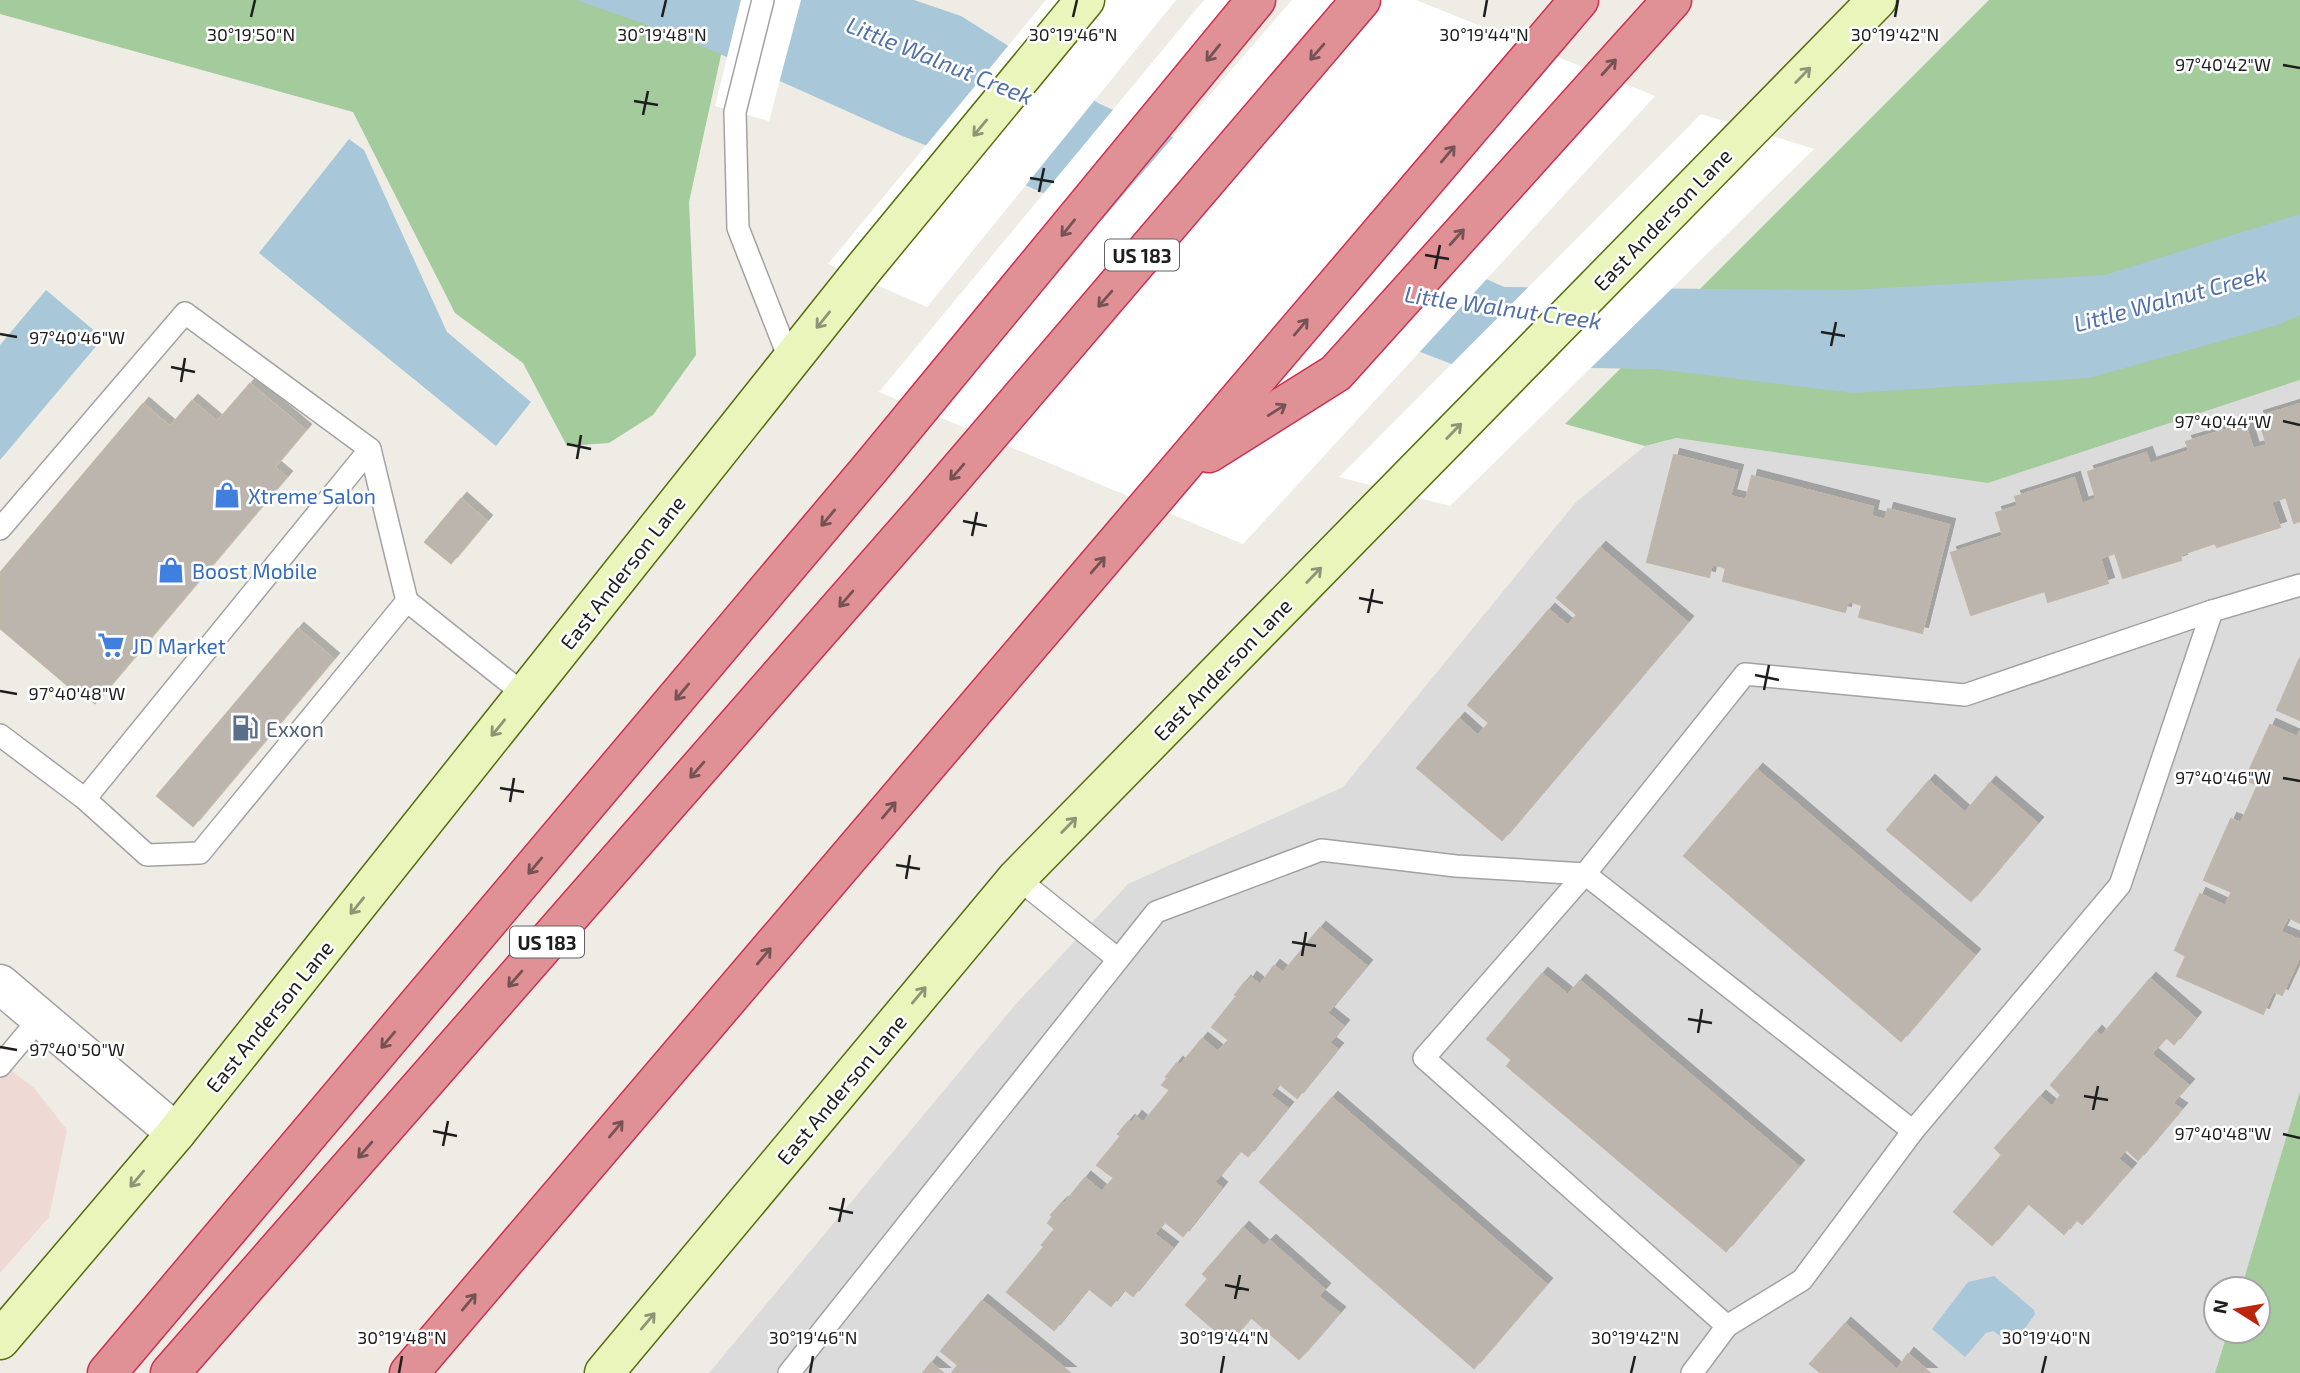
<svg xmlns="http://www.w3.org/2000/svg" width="2300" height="1373" viewBox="0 0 2300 1373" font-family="'Exo 2',sans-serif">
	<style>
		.residential { fill: #dcdbdb }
		.commercial { fill: #eed9d5 }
		.forest { fill: #a3cb9c }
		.water { fill: #a8c7d9 }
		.pier { fill: #fff }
		.building { fill: #bbb5ae; stroke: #bfb5a8; stroke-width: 2; filter: url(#shadow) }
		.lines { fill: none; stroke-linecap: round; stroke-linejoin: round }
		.service-casing { stroke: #a2a2a2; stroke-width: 24 }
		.tertiary-casing { stroke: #a2a2a2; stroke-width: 41 }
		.secondary-casing { stroke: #556d0c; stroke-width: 41 }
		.motorway-casing { stroke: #cd3050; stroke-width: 41 }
		.service { stroke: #fff; stroke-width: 21 }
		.tertiary { stroke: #fff; stroke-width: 38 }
		.secondary { stroke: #eaf5bc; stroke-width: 38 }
		.motorway { stroke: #e09195; stroke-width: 38 }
		.oneway { stroke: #755254 }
		.oneway2 { stroke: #8e9475 }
		.ticks { fill: none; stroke: #1e1e1e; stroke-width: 2.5 }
		.labels { text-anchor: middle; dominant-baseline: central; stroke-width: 5; stroke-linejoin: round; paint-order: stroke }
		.shield { fill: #fff; stroke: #626262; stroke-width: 2 }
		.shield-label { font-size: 19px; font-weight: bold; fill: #1e1e1e }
		.street-label { font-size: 21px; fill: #1e1e1e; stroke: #fff }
		.shop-label { font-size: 21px; fill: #366cbe; stroke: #fff; text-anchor: start }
		.service-label { font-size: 21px; fill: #4e5e75; stroke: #fff; text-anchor: start }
		.water-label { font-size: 23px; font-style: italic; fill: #5170a7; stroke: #fff }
		.ticks-label { font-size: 18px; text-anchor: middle; fill: #1e1e1e; stroke: #fff; stroke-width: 5; stroke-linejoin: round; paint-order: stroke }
	</style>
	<defs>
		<filter id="shadow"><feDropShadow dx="6" dy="-6" stdDeviation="0" flood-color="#0004"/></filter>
	</defs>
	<rect width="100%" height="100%" fill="#eeece4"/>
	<polygon class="residential" points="2300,380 2300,1091 2241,1289 2216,1289 2216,1331 2228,1331 2215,1373 709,1373 1015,1005 1128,884 1343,787 1576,502 1645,446 1676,438 1988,483"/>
	<polygon class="commercial" points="0,1062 35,1089 67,1130 49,1217 0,1273"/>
	<g class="forest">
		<polygon points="0,0 733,0 689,202 696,355 653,415 609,443 567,446 523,363 455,313 353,112 0,14"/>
		<polygon points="1989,0 2300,0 2300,380 1988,483 1676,438 1645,446 1565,424"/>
		<polygon points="2300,1091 2300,1373 2215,1373 2228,1331 2258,1331 2258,1289 2241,1289"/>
	</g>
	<g class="water">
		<polygon points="576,0 914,0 961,16 1100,104 1504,287 1849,290 2105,275 2300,214 2300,315 2278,325 2089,378 1854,393 1655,369 1457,366 1279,298 1025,185 900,135 682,37"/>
		<polygon points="349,139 364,150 447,332 531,402 496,446 259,253"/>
		<polygon points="46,290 103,338 0,460 0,345"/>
		<polygon points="1994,1276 2034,1310 2035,1314 2015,1342 2011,1343 1993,1331 1986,1333 1965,1357 1932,1329 1968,1282"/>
	</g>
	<g class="pier">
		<polygon points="741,0 801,0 769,121 715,106"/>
		<polygon points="1046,0 1176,0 927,307 828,264"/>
		<polygon points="1204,0 1275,0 964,379 1292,0 1416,0 1655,96 1243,544 879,392"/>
		<polygon points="1701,114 1814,149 1450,506 1339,477"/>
	</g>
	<g class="building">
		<polygon points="250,384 305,430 274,467 286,477 95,703 82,692 79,695 0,628 0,573 143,404 170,427 192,401 217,422"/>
		<polygon points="2300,404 2300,521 2294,523 2286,497 2271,502 2280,527 2217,547 2215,543 2180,555 2181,560 2123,578 2115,553 2100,558 2108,583 2048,602 2045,591 1971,615 1951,553 2003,536 1996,513 2018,506 2015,497 2074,478 2082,504 2096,499 2088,472 2146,453 2150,464 2189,451 2186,442 2245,424 2253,449 2267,445 2258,417"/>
		<polygon points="1674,455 1737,471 1730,496 1746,500 1752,476 1873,507 1871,516 1885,520 1888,509 1949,525 1922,633 1859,617 1862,605 1848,601 1845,612 1723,581 1726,568 1712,564 1709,577 1647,562"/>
		<polygon points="461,499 486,521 451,563 425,542"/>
		<polygon points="1600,548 1687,622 1502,840 1417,768 1459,719 1478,736 1489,723 1468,705 1549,610 1568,626 1577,615 1557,598"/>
		<polygon points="298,629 333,659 193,826 157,796"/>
		<polygon points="2300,658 2300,720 2277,710"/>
		<polygon points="2270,725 2297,737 2300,731 2300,923 2288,917 2280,932 2300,940 2300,956 2282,995 2273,991 2263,1014 2177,976 2186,956 2175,950 2200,894 2225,906 2232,892 2204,880 2231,819 2241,823 2258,785 2245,780"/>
		<polygon points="1757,770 1974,955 1901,1041 1684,856"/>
		<polygon points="1929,781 1965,813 1990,783 2037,823 1971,901 1887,830"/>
		<polygon points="1320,928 1366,966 1327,1013 1343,1026 1329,1043 1337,1049 1297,1098 1279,1083 1270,1095 1287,1108 1248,1156 1240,1150 1214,1182 1221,1188 1183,1236 1164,1221 1154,1234 1172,1248 1133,1296 1124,1289 1111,1306 1088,1288 1054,1330 1007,1292 1045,1246 1042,1245 1055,1229 1048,1223 1053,1216 1051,1215 1062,1203 1064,1204 1085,1178 1102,1192 1114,1178 1097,1165 1121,1136 1118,1134 1129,1121 1132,1123 1136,1117 1143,1123 1170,1090 1162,1085 1168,1078 1166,1077 1177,1063 1180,1066 1202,1039 1218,1052 1229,1040 1212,1027 1237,996 1235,995 1245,982 1247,984 1251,978 1260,985 1274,966 1283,973"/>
		<polygon points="1542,974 1568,995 1580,981 1798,1166 1726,1251 1507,1066 1512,1060 1487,1039"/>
		<polygon points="2150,979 2195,1018 2174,1044 2166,1037 2151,1054 2188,1085 2172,1103 2181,1109 2138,1160 2126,1149 2118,1159 2130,1169 2082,1224 2076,1219 2064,1234 2028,1203 1992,1245 1954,1212 2002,1155 1995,1148 2040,1097 2052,1107 2061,1095 2051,1085 2096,1032 2101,1037"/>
		<polygon points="1332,1098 1546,1284 1474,1368 1260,1182"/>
		<polygon points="1243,1228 1264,1247 1270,1241 1324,1289 1318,1296 1339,1313 1299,1359 1251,1317 1229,1342 1186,1305 1208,1279 1203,1274"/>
		<polygon points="982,1301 1069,1372 952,1373 958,1365 941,1351"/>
		<polygon points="1845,1324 1897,1370 1908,1354 1930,1373 1821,1373 1810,1364"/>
		<polygon points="931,1363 943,1373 923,1373"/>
	</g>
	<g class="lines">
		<g class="service-casing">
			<g id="service">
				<polyline points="763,0 735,112 738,228 790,361"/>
				<polyline points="0,529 185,313 370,449 407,601 200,853 147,855 85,799 0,735"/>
				<polyline points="407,601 525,695"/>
				<polyline points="85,799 370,449"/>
				<polyline points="1017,878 1118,959"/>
				<polyline points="0,1066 40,1018"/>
				<polyline points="1727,1326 1424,1058 1585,874 1745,674 1965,695 2212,611 2300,585"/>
				<polyline points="789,1373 1156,912 1321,850 1456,866 1585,874 1913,1131"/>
				<polyline points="1692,1373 1727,1326 1802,1280 1913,1131 2120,885 2212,611"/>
			</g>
		</g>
		<g class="tertiary-casing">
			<polyline id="tertiary" points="0,984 176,1133"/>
		</g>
		<g class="secondary-casing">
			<g id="secondary">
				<polyline points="0,1340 176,1133 865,267 1085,0"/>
				<polyline points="604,1373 1017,878 1877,0"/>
			</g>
		</g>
		<g class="motorway-casing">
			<g id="motorway">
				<polyline points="1209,453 1336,373 1672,0"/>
				<polyline points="107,1373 872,466 1256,0"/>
				<polyline points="170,1373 924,511 1361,0"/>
				<polyline points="409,1373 1579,0"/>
			</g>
		</g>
		<use href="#service" class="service"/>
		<use href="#tertiary" class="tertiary"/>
		<use href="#secondary" class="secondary"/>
		<use href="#motorway" class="motorway"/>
	</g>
	<defs><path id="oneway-shaft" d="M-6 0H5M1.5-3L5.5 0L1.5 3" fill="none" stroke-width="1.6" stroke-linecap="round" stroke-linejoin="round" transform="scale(1.75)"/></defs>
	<g class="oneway">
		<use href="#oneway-shaft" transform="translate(1317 52) rotate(131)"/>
		<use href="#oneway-shaft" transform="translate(1213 53) rotate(129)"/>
		<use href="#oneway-shaft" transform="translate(1609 67) rotate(-48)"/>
		<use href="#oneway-shaft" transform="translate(1448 154) rotate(-50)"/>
		<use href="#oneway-shaft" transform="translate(1068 228) rotate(129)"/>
		<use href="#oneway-shaft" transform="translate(1457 237) rotate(-48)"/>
		<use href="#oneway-shaft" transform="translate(1105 299) rotate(131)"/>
		<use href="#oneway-shaft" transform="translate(1301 327) rotate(-50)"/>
		<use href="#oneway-shaft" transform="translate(1277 410) rotate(-32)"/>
		<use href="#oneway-shaft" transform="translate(957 472) rotate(131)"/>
		<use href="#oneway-shaft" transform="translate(828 518) rotate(130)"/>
		<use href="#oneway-shaft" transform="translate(1098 565) rotate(-49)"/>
		<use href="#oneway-shaft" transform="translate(846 599) rotate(131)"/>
		<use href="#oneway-shaft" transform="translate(682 692) rotate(130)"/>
		<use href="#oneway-shaft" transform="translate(697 770) rotate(131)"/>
		<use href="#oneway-shaft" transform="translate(889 810) rotate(-50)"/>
		<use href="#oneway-shaft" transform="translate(535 866) rotate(130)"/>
		<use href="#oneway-shaft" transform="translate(764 956) rotate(-50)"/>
		<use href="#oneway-shaft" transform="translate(515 979) rotate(131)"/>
		<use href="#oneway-shaft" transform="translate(388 1040) rotate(130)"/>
		<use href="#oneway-shaft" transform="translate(616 1129) rotate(-50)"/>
		<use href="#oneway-shaft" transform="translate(365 1150) rotate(131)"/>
		<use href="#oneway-shaft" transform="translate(469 1302) rotate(-50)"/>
	</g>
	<g class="oneway2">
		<use href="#oneway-shaft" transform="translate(1803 75) rotate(-46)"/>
		<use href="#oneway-shaft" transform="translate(980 128) rotate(130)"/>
		<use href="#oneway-shaft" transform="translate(823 320) rotate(129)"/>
		<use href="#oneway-shaft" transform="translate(1454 431) rotate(-46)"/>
		<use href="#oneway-shaft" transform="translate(1314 575) rotate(-46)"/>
		<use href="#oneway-shaft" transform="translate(498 728) rotate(129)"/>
		<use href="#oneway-shaft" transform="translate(1069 825) rotate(-46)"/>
		<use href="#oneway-shaft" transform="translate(357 906) rotate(129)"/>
		<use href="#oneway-shaft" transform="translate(919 995) rotate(-50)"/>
		<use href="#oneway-shaft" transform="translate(137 1179) rotate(130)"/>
		<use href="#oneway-shaft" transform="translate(648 1321) rotate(-50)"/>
	</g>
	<path class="ticks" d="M251,17L255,0M662,17L666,0M1073,17L1077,0M1484,17L1487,0M1895,17L1898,0M2283,65L2300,68M634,101L658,105M643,115L648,91M1030,178L1054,182M1039,192L1044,168M1425,255L1449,259M1435,269L1440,245M1821,332L1845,336M0,334L17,337M1831,346L1836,322M171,367L195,372M181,382L185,358M2283,421L2300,425M567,444L591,449M577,459L581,435M963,521L987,526M972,536L977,512M1359,598L1383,603M1368,613L1373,589M1755,675L1779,680M1764,690L1769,665M0,691L17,694M2283,778L2300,781M500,788L524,792M510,802L514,778M896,865L920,869M906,879L910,855M1292,942L1316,946M1302,956L1306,932M1688,1019L1712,1023M1698,1033L1702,1009M0,1047L17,1050M2084,1096L2108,1100M2093,1110L2098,1086M433,1131L457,1136M2283,1134L2300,1138M443,1146L448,1121M829,1208L853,1213M839,1222L844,1198M1225,1285L1249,1290M1235,1299L1240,1275M399,1373L402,1356M810,1373L813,1356M1221,1373L1224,1356M1631,1373L1635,1356M2042,1373L2046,1356"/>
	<defs>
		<g id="shop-bare" transform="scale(2.1)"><path d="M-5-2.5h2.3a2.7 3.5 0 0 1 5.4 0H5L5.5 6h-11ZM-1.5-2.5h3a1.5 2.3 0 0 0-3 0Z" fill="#3f7fe0" stroke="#fff" stroke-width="2.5" paint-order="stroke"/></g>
		<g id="supermarket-bare" transform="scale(2.1)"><path d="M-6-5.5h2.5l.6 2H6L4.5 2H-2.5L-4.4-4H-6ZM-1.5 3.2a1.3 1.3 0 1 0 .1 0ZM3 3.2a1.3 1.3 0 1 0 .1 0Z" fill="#3f7fe0" stroke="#fff" stroke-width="2.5" paint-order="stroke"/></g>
		<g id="fuel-bare" transform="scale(2.1)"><path d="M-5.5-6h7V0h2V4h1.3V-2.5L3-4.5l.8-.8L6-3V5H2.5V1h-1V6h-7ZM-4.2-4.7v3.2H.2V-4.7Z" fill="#5c6f8a" stroke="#fff" stroke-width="2.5" paint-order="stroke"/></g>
	</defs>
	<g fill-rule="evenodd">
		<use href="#shop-bare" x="227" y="495"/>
		<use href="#shop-bare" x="171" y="570"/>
		<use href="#supermarket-bare" x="111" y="645"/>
		<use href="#fuel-bare" x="245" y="728"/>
	</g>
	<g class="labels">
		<g class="shield">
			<rect x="1105" y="239.5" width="74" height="31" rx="5"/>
			<rect x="510" y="926.5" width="74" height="31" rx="5"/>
		</g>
		<g class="shield-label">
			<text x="1142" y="255">US 183</text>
			<text x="547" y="942">US 183</text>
		</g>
		<g class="street-label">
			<text transform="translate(1662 219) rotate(-46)">East Anderson Lane</text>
			<text transform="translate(622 572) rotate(-52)">East Anderson Lane</text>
			<text transform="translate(1222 669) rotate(-46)">East Anderson Lane</text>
			<text transform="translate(269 1016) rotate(-51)">East Anderson Lane</text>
			<text transform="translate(841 1089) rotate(-50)">East Anderson Lane</text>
		</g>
		<g class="shop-label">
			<text x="248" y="495">Xtreme Salon</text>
			<text x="192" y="570">Boost Mobile</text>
			<text x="132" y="645">JD Market</text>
		</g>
		<g class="service-label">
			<text x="266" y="728">Exxon</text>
		</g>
		<g class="water-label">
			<text transform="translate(940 60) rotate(22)">Little Walnut Creek</text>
			<text transform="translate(2170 298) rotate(-15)">Little Walnut Creek</text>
			<text transform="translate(1503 307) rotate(8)">Little Walnut Creek</text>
		</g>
	</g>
	<g class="ticks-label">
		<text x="251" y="41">30°19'50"N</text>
		<text x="662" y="41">30°19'48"N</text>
		<text x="1073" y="41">30°19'46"N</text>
		<text x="1484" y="41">30°19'44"N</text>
		<text x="1895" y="41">30°19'42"N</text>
		<text x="2223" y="71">97°40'42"W</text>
		<text x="77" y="344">97°40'46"W</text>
		<text x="2223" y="428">97°40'44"W</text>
		<text x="77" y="700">97°40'48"W</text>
		<text x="2223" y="784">97°40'46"W</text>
		<text x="77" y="1056">97°40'50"W</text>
		<text x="2223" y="1140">97°40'48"W</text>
		<text x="402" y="1344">30°19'48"N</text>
		<text x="813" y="1344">30°19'46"N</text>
		<text x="1224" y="1344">30°19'44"N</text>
		<text x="1635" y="1344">30°19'42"N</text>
		<text x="2046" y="1344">30°19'40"N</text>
	</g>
	<g transform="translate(2237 1310) rotate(281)"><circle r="33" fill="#ffffff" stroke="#a5a5a5" stroke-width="2"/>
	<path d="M0-5L12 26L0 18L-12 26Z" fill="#bd260e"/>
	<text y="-10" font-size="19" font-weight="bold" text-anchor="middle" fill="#1e1e1e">N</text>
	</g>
</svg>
